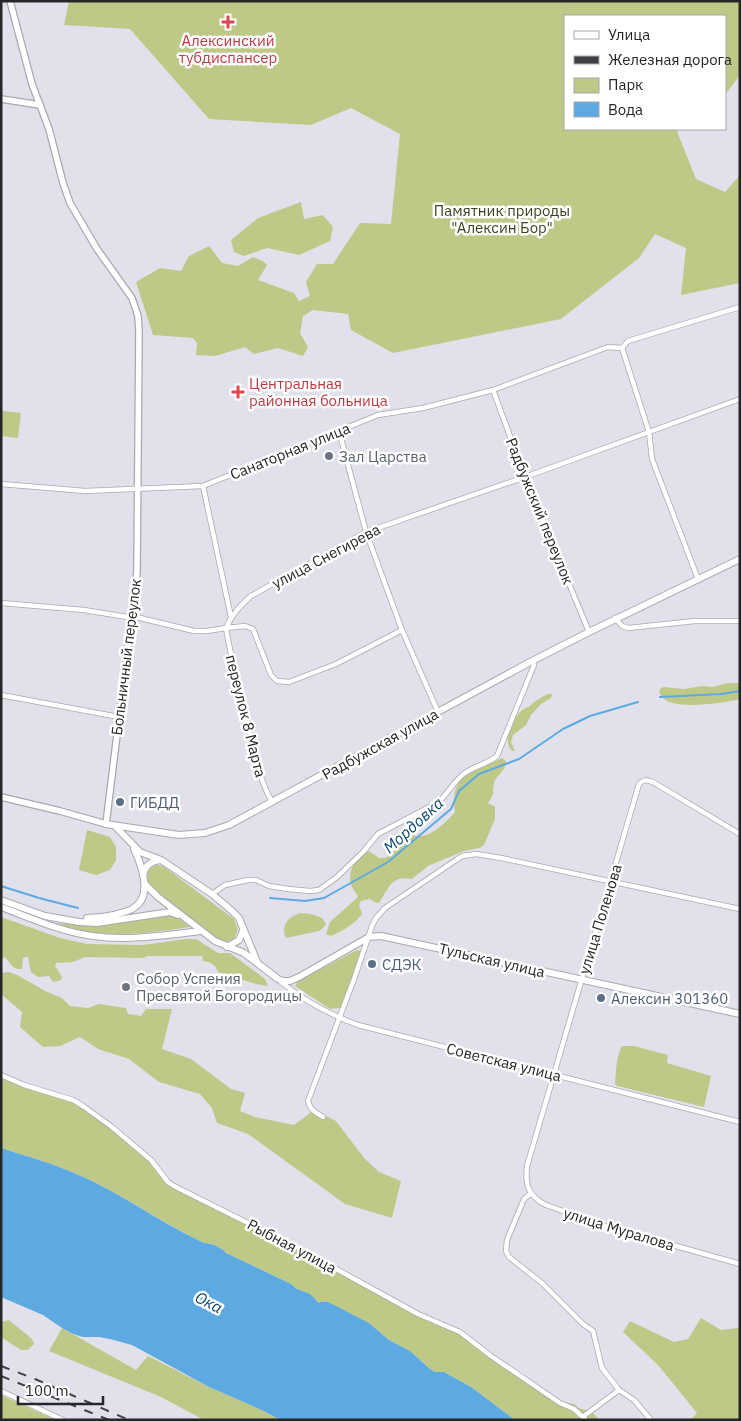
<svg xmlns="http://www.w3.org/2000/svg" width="741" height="1421" viewBox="0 0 741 1421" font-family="'IBM Plex Sans',sans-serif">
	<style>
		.green { fill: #bec988 }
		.water { fill: #5daae3 }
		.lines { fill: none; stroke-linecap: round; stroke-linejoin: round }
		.stream { stroke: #5daae3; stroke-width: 2 }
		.minor-casing { stroke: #a8a8b1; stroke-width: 6 }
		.tertiary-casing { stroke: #a8a8b1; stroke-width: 8 }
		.secondary-casing { stroke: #a8a8b1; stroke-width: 8 }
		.minor { stroke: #fff; stroke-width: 4.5 }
		.tertiary { stroke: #fff; stroke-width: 5.5 }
		.secondary { stroke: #fff; stroke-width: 6 }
		.rail { stroke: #404144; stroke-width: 2; stroke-dasharray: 9 9; stroke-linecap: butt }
		.health-dot { fill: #e0444e; stroke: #fff; stroke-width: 2 }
		.worship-dot { fill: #6b7280; stroke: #fff; stroke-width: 2 }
		.service-dot { fill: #5c6f8a; stroke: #fff; stroke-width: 2 }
		.labels { text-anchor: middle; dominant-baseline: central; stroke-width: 5; stroke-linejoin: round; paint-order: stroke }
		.health-label { font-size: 15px; fill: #be3a42; stroke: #fff }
		.park-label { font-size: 15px; fill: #3d421d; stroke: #fff }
		.street-label { font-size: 15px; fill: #262629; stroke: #fff }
		.worship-label { font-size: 15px; fill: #5b616d; stroke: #fff; text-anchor: start }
		.service-label { font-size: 15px; fill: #4e5e75; stroke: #fff; text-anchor: start }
		.water-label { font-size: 16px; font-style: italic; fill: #09466c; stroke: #fff }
	</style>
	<rect width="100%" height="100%" fill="#e0e1ea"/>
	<g class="green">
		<polygon points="69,1 740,1 740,75 725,95 725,16 565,16 565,129 676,129 696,179 725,192 740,175 740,283 681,295 686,248 655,234 639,258 561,319 393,353 351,330 348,314 313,310 303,316 300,333 308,347 303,356 278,348 254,354 245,347 215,356 196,355 197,343 193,338 153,335 136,282 160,268 181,271 189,256 209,246 222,263 238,266 253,257 263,261 267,265 258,280 294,293 299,301 310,296 306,282 317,264 333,264 360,223 391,224 400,134 351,108 311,125 209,119 130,29 64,25"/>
		<polygon points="301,202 304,219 323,215 333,227 330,241 299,255 267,248 244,256 234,252 231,240 258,218"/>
		<polygon points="2,411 21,413 18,438 1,436"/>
		<path d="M727,683H740V699C724,703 677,710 664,699C662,697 661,695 659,692L661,688L664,687L684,689L702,686L713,687Z"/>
		<path d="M548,694H552L551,698L541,704L531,715L526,725L513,735L511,742L515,751H512C502,740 512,721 521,711C524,708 528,708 531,705C537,700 541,697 548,694Z"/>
		<path d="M502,758L506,761C506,771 497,774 494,783C492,794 495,793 488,803L495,807V819L484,845L479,848L464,851L428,866L412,879C391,875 390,887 379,903L374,902L370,899L361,901L359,905L362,914C356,923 341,932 331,936L326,934L330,922L358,897C357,893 353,890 352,887C346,873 355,856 369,851L379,858H384L394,854V841L397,836C405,833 408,835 416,836C431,838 446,822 455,812C449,774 473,772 502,758Z"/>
		<polygon points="87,830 110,837 116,847 116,860 110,870 96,875 79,870"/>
		<path d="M158,865L163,866L234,919L238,929L235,937C229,943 224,942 216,938L150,886C145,876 147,867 158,865Z"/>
		<path d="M301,913C310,914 322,914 326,924L323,928L319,931L286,938C280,925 289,916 301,913Z"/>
		<path d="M164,915L176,917L190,927C143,934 98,940 53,923L102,926Z"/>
		<path d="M1,917L60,938L87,944L143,945L186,939H196L218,953H230L265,979L268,986L256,984L218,972C215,964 211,962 203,961L202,956H148L143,958L85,957L73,962L56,963L55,966L62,977L61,980L53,982L49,976L38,977L31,972L28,957H25L23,958L22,969C12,970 11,963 5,957L1,960Z"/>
		<polygon points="357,950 361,951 343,1004 340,1008 330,1009 295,986 298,981"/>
		<polygon points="9,972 17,975 47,992 62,998 70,1006 88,1008 99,1004 126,1008 128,1014 141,1016 146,1009 172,1009 162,1049 191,1059 231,1089 245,1093 240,1111 255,1117 294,1125 314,1110 336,1121 364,1158 379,1172 401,1181 392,1218 345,1204 248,1134 217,1123 212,1108 200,1094 159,1082 129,1059 98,1049 80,1037 60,1046 43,1047 20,1027 22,1012 1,994 1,973"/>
		<path d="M622,1046H634L668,1055L667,1063L711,1076L704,1107L617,1086L615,1084C616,1071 616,1057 622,1046Z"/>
		<path d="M1,1072L23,1083L74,1098L113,1125L157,1163L165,1176L174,1184L301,1247L427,1317L461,1330L492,1355L560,1401L574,1404L579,1408L592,1412L599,1420H515L471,1387L444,1372H435L430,1369L410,1351L389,1340L369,1323L320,1303L310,1295L297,1289L291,1284L226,1253C221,1247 211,1243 204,1243C160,1222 120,1192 74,1173C51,1163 26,1156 1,1148Z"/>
		<polygon points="701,1318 721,1330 737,1328 740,1330 740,1420 690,1420 697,1413 658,1365 623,1332 630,1321 674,1342 688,1339"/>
		<polygon points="9,1320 32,1339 34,1344 28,1350 21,1350 1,1337 1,1322"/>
		<polygon points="62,1328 136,1370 148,1356 209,1387 266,1412 280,1420 204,1420 161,1397 49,1351"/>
		<polygon points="1,1395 55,1420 1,1420"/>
	</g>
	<path class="water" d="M1,1148C26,1156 51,1163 74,1173C120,1192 159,1222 204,1243C211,1243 221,1247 226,1253L291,1284L297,1289L310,1294L319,1303L321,1302H328L369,1323L389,1340L410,1351L430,1369L435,1372H444L471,1387L515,1420H280L266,1412L209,1387L132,1345L110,1339L99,1337H83L73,1334L62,1328L43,1315L1,1297Z"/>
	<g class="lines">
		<g class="stream">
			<polyline points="660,697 721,694 740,691"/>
			<polyline points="1,886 39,898 78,908"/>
			<polyline points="270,898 305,901 324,898 388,862 451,809 459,791 479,774 519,759 563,729 590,716 638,702"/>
		</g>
		<g class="minor-casing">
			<g id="minor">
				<polyline points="622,348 649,432 652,459 698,579"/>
				<polyline points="493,390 525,477 589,632"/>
				<polyline points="339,431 366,532 402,630 438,712"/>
				<polyline points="1,484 85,491 203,486 378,415 423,408 493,390 608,347 622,348 628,341 740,307"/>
				<polyline points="203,486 231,617"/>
				<path d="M1,603L84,610L127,617L132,616L194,631H207L226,628C232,614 240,606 251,596L366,532L525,477L740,399"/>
				<polyline points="615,618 622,626 628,628 695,621 740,621"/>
				<polyline points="1,695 119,717"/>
				<path d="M272,802C256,773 251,738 244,706C237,680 230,654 226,628L245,626L253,629L271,675L277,681L289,682L336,664L402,630"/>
				<path d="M740,834L653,782C647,780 644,779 639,784L527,1166C525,1185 528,1196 546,1205L605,1226L740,1264"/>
				<path d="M212,894L225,885L248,880H256L269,886L288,889L310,891L319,890L337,877L363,852L378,834L437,803C449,794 453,781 465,773C474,766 488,764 497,756L534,665L532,661"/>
				<path d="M281,982C303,1000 331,1015 358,1025L740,1122"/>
				<polyline points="1,1075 24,1085 73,1100 83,1106 112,1127 151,1160 168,1182 174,1186 300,1249 418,1314 460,1332 491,1356 560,1403 574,1409 586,1420"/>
				<path d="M323,1117C315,1112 310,1110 308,1101L354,979L372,926L376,918L385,908L462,856L476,854L501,858L740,909"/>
				<polyline points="530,1194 524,1199 507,1240 506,1251 509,1257 543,1284 583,1324 593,1331 602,1368 619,1390 634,1400 651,1420"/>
				<polyline points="1,1391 63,1420"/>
				<polyline points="584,1416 619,1390"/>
			</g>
		</g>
		<g class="tertiary-casing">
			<g id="tertiary">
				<polyline points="1,99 40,105"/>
				<polyline points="1,797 60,811 106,824 137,572 139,331 138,316 132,298 97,249 70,203 63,183 49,129 32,84 10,1"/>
			</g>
		</g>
		<g class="secondary-casing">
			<g id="secondary">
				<polyline points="106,824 179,835 205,833 229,825 532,661 589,632 740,559"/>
				<polyline points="115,826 140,852 161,860 212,894 231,910 239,918 257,962"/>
				<path d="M143,875C145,866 151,861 160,860"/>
				<polyline points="144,883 158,897 215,941 244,953 278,979 283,981 290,981 299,977 369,937 381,936 740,1014"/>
				<polyline points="1,900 45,916 79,922 97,923 170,912 178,915"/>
				<path d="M1,907C31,918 61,932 93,936C129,941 166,935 201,931"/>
				<path d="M87,918C96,918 105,917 114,915C120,913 127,912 132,909C154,897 142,866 134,849"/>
				<polyline points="227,947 239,940 243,931"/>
			</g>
		</g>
		<use href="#minor" class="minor"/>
		<use href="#tertiary" class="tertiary"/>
		<use href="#secondary" class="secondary"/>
		<g class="rail">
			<polyline points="1,1366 35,1379 129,1420"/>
			<polyline points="1,1376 109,1420"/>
		</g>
	</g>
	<g class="health-dot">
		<path d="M225.5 14.5h5v5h5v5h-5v5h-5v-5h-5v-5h5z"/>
		<path d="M235.5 384.5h5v5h5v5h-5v5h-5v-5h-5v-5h5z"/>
	</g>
	<g class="worship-dot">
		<circle cx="329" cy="456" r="5"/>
		<circle cx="126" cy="987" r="5"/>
	</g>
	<g class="service-dot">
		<circle cx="120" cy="802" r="5"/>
		<circle cx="372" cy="964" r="5"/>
		<circle cx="601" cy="998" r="5"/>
	</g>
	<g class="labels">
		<g class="health-label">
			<text x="228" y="40">Алексинский<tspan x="228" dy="17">тубдиспансер</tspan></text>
			<text x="249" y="383" text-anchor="start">Центральная<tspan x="249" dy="17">районная больница</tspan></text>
		</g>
		<g class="park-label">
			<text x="502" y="210">Памятник природы<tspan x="502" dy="17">"Алексин Бор"</tspan></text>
		</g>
		<g class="street-label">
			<text transform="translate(290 451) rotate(-22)">Санаторная улица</text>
			<text transform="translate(540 511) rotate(68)">Радбужский переулок</text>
			<text transform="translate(326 556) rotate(-28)">улица Снегирева</text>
			<text transform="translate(126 657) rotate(-83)">Больничный переулок</text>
			<text transform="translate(246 716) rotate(76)">переулок 8 Марта</text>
			<text transform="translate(380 744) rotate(-29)">Радбужская улица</text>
			<text transform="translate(600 919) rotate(-73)">улица Поленова</text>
			<text transform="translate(492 960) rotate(13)">Тульская улица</text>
			<text transform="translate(504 1062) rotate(14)">Советская улица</text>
			<text transform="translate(619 1229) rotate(17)">улица Муралова</text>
			<text transform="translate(292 1246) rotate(28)">Рыбная улица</text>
		</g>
		<g class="worship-label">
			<text x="339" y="456">Зал Царства</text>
			<text x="136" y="978">Собор Успения<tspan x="136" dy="17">Пресвятой Богородицы</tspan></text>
		</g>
		<g class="service-label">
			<text x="130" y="802">ГИБДД</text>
			<text x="382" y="964">СДЭК</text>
			<text x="611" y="998">Алексин 301360</text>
		</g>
		<g class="water-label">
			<text transform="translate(413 825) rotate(-42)">Мордовка</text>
			<text transform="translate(209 1302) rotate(27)">Ока</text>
		</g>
	</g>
	<rect width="741" height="1421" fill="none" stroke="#262629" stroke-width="5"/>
	<rect x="564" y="15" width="162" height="115" fill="#ffffff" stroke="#a8a8a9"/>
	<rect x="574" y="31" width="25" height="8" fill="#ffffff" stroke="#a8a8a9"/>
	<text x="608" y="40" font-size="15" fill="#262629">Улица</text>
	<rect x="574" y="56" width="25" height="8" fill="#404144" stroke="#a8a8a9"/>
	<text x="608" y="65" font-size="15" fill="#262629">Железная дорога</text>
	<rect x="574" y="78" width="25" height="15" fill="#bec988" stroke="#a8a8a9"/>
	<text x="608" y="90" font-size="15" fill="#262629">Парк</text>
	<rect x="574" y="102" width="25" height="15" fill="#5daae3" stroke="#a8a8a9"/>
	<text x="608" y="115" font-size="15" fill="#262629">Вода</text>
	<path d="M18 1396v8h85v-8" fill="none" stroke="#262629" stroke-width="2.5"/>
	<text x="25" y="1396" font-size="15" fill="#262629" stroke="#ffffff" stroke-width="4" paint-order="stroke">100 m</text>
</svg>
